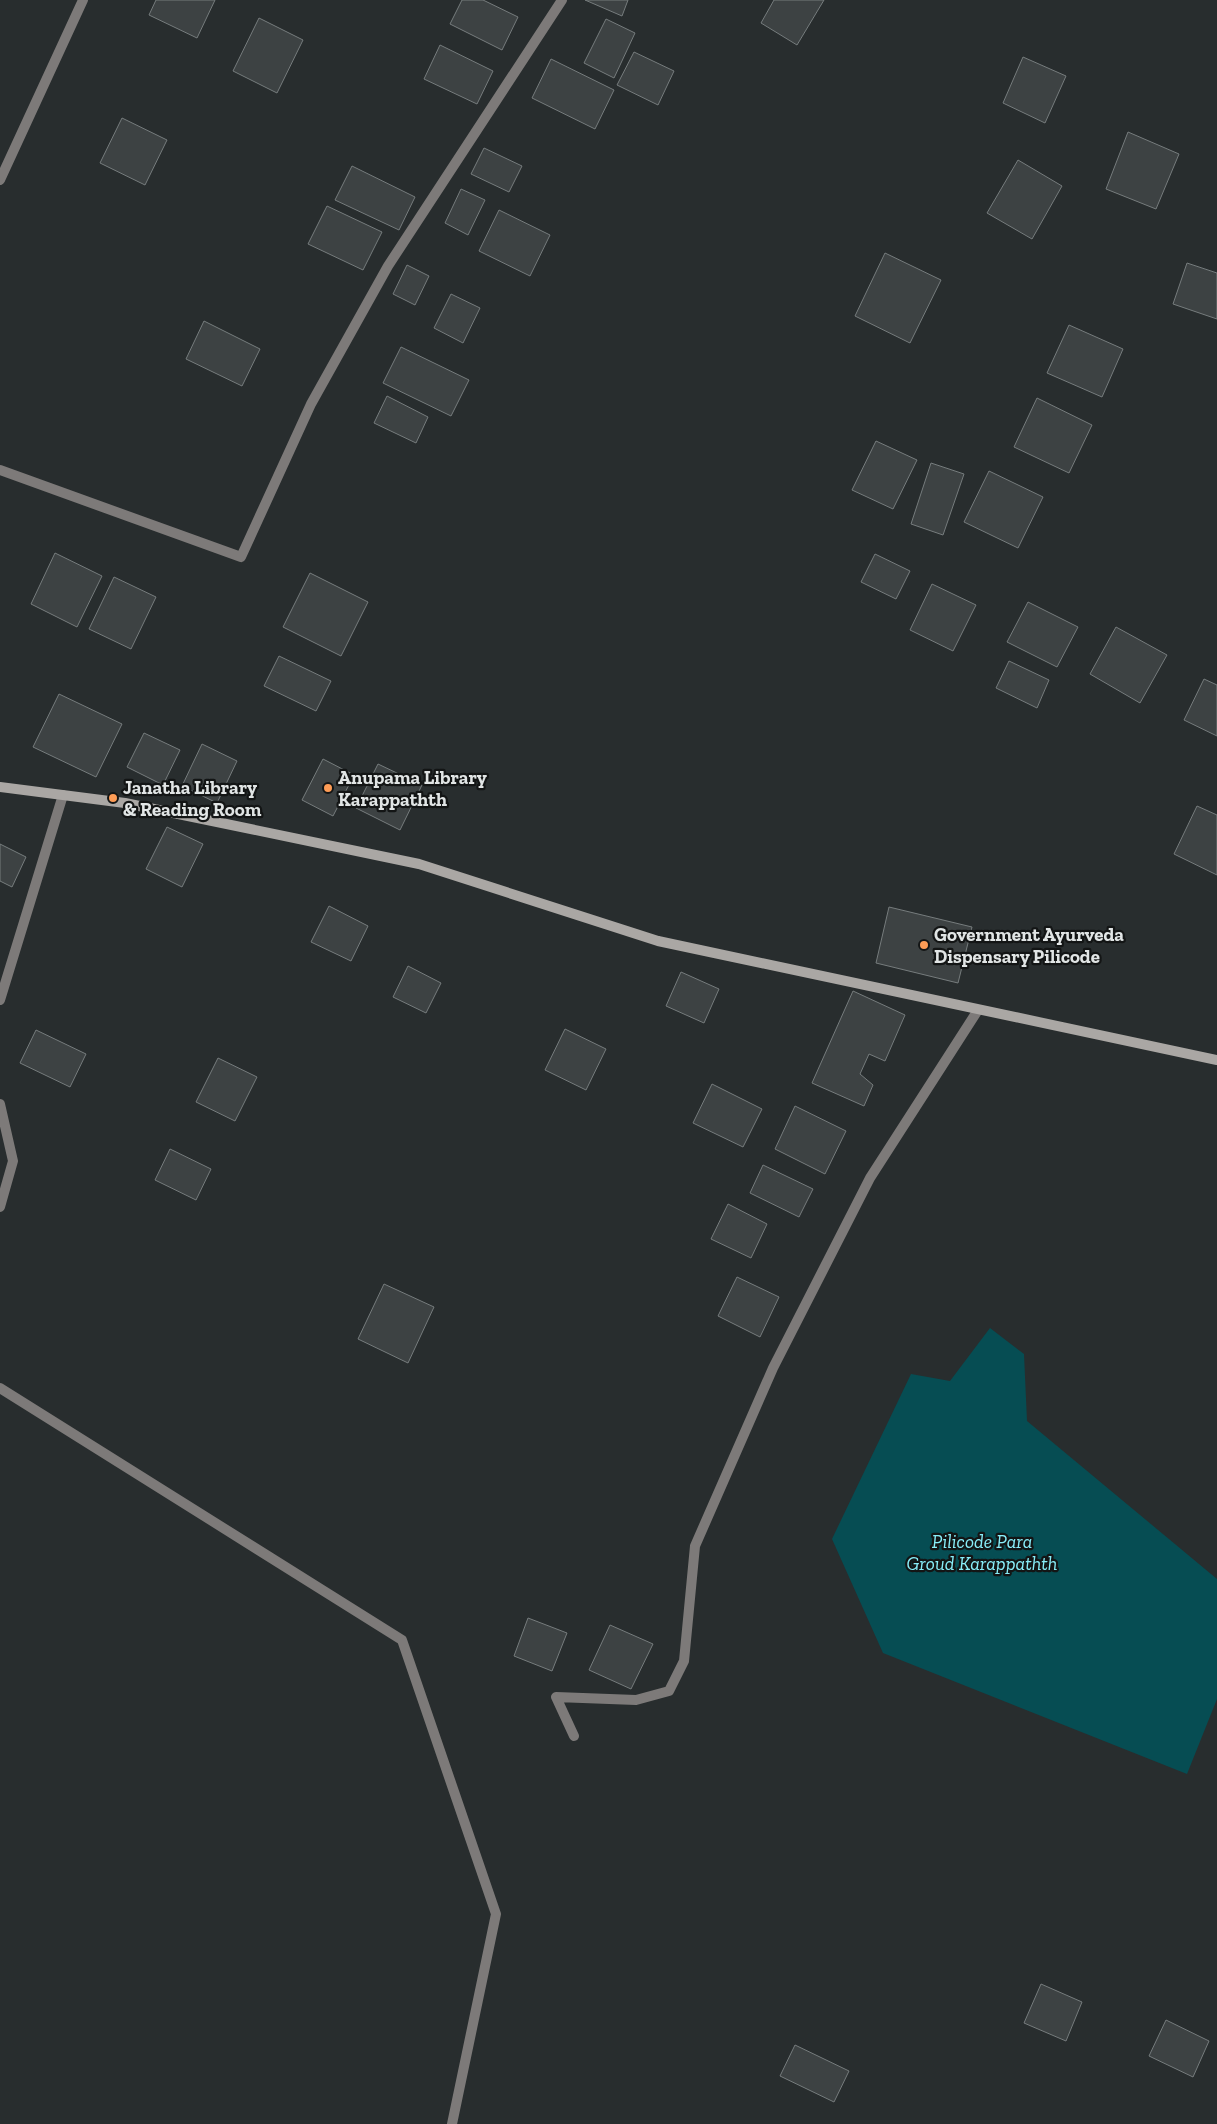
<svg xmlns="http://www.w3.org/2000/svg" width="1217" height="2124" viewBox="0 0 1217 2124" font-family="'Zilla Slab',serif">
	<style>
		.green { fill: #064d53 }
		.building { fill: #3d4243; stroke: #767c7d }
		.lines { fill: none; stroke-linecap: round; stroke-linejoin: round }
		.street { stroke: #7d7a79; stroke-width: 10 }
		.secondary { stroke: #aaa7a4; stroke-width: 10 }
		.poi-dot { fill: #fd9c56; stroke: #131515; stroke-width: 2 }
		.labels { text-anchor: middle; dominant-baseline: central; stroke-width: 4.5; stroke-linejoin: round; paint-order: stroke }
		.poi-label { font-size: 19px; font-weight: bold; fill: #e1e5e5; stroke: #131515; text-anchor: start }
		.park-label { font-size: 19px; font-style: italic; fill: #88eef9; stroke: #131515 }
	</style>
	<rect width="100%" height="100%" fill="#282d2e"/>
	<polygon class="green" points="990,1328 1024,1354 1027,1421 1217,1579 1217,1699 1187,1774 883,1653 832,1539 911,1374 950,1381"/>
	<g class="building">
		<polygon points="156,0 215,0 197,38 149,15"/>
		<polygon points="462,0 483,0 518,17 502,50 450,24"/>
		<polygon points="585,0 628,0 622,16"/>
		<polygon points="774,0 824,0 797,45 761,23"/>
		<polygon points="259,18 303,40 277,93 233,71"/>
		<polygon points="606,19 635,33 614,78 584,63"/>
		<polygon points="440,45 493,71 477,104 424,79"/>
		<polygon points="634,52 674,71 658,105 617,85"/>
		<polygon points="1023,57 1066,76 1045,123 1003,103"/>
		<polygon points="551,59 614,90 595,129 532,98"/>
		<polygon points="122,118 167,140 145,185 100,163"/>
		<polygon points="1128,132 1179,154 1156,209 1106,189"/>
		<polygon points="484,148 522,166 509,192 471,174"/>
		<polygon points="1018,160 1062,186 1032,239 987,213"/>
		<polygon points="352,166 415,197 399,230 335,200"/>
		<polygon points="461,189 485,200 468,235 445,223"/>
		<polygon points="327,206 382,232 363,270 308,244"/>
		<polygon points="499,210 550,235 530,276 479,251"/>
		<polygon points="885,253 941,280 910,343 855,316"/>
		<polygon points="1187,263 1217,273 1217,319 1173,304"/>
		<polygon points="407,265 429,276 415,305 393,294"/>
		<polygon points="451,294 480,308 463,343 434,328"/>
		<polygon points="204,321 260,349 242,386 186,359"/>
		<polygon points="1069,325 1123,349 1102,397 1047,373"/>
		<polygon points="401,347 469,380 451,416 383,383"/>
		<polygon points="387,396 428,417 416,443 374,423"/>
		<polygon points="1037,398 1092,425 1069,473 1014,447"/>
		<polygon points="876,441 917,460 893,509 852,490"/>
		<polygon points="931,463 964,474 943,535 911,524"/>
		<polygon points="989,471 1043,497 1018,548 964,522"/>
		<polygon points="55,553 102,576 77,627 31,604"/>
		<polygon points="875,554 910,571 896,599 861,582"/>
		<polygon points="310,573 368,602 341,656 283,627"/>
		<polygon points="114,577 156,597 131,649 89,629"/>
		<polygon points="932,584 976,605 953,651 910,630"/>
		<polygon points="1028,602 1078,627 1057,667 1007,642"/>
		<polygon points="1116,627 1167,655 1140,703 1090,674"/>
		<polygon points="279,656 331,681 316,711 264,686"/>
		<polygon points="1009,661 1049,680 1037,708 996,688"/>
		<polygon points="1204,679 1217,685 1217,736 1184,720"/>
		<polygon points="59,694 122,724 96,777 33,747"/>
		<polygon points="144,733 180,750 163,785 127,767"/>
		<polygon points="202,744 237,761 217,803 182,786"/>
		<polygon points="323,759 354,775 333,816 302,800"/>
		<polygon points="378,764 422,785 400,830 356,808"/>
		<polygon points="1197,806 1217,815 1217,875 1174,854"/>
		<polygon points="167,827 203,844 182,887 146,869"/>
		<polygon points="0,844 26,857 12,887 0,881"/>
		<polygon points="329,906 368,926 351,961 311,942"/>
		<polygon points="889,907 972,927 958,983 876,963"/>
		<polygon points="408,966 441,983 426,1013 393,997"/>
		<polygon points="681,972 719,989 704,1023 666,1006"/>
		<polygon points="853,991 905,1015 885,1061 869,1054 860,1074 873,1085 864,1106 812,1083"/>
		<polygon points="565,1029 606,1049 586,1090 545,1070"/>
		<polygon points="36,1030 86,1054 70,1087 20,1063"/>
		<polygon points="218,1058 257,1077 235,1121 196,1102"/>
		<polygon points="712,1084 762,1109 743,1147 693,1123"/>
		<polygon points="795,1106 846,1131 825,1174 775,1149"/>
		<polygon points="170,1149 211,1169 196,1200 155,1180"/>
		<polygon points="763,1165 813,1189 799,1217 750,1193"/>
		<polygon points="728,1204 767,1224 751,1258 711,1239"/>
		<polygon points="737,1277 779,1297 760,1337 718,1316"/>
		<polygon points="384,1284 434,1307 408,1363 358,1339"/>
		<polygon points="528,1618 567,1633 552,1671 514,1656"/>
		<polygon points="610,1625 653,1644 631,1689 589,1670"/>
		<polygon points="1041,1984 1082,2002 1066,2041 1024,2023"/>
		<polygon points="1166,2020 1209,2041 1193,2077 1149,2056"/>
		<polygon points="795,2045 849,2071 834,2102 780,2076"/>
	</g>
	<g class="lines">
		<g class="street">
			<polyline points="0,180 83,0"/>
			<polyline points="0,470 241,557 311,404 388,266 562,0"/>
			<polyline points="0,1000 63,795"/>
			<polyline points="0,1104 13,1161 0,1207"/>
			<polyline points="0,1388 402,1640 496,1914 452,2124"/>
			<polyline points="574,1736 556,1697 636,1700 669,1691 684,1661 695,1546 773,1368 870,1178 978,1010"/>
		</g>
		<polyline class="secondary" points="0,787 125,803 419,864 658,941 1217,1060"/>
	</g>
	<g class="poi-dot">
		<circle cx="328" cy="788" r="5"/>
		<circle cx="113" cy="798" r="5"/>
		<circle cx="924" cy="945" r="5"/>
	</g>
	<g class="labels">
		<g class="poi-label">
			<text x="338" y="777">Anupama Library<tspan x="338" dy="22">Karappathth</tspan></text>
			<text x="123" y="787">Janatha Library<tspan x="123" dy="22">&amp; Reading Room</tspan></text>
			<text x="934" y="934">Government Ayurveda<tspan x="934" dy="22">Dispensary Pilicode</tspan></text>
		</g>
		<g class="park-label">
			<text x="982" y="1541">Pilicode Para<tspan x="982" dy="22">Groud Karappathth</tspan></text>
		</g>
	</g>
</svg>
